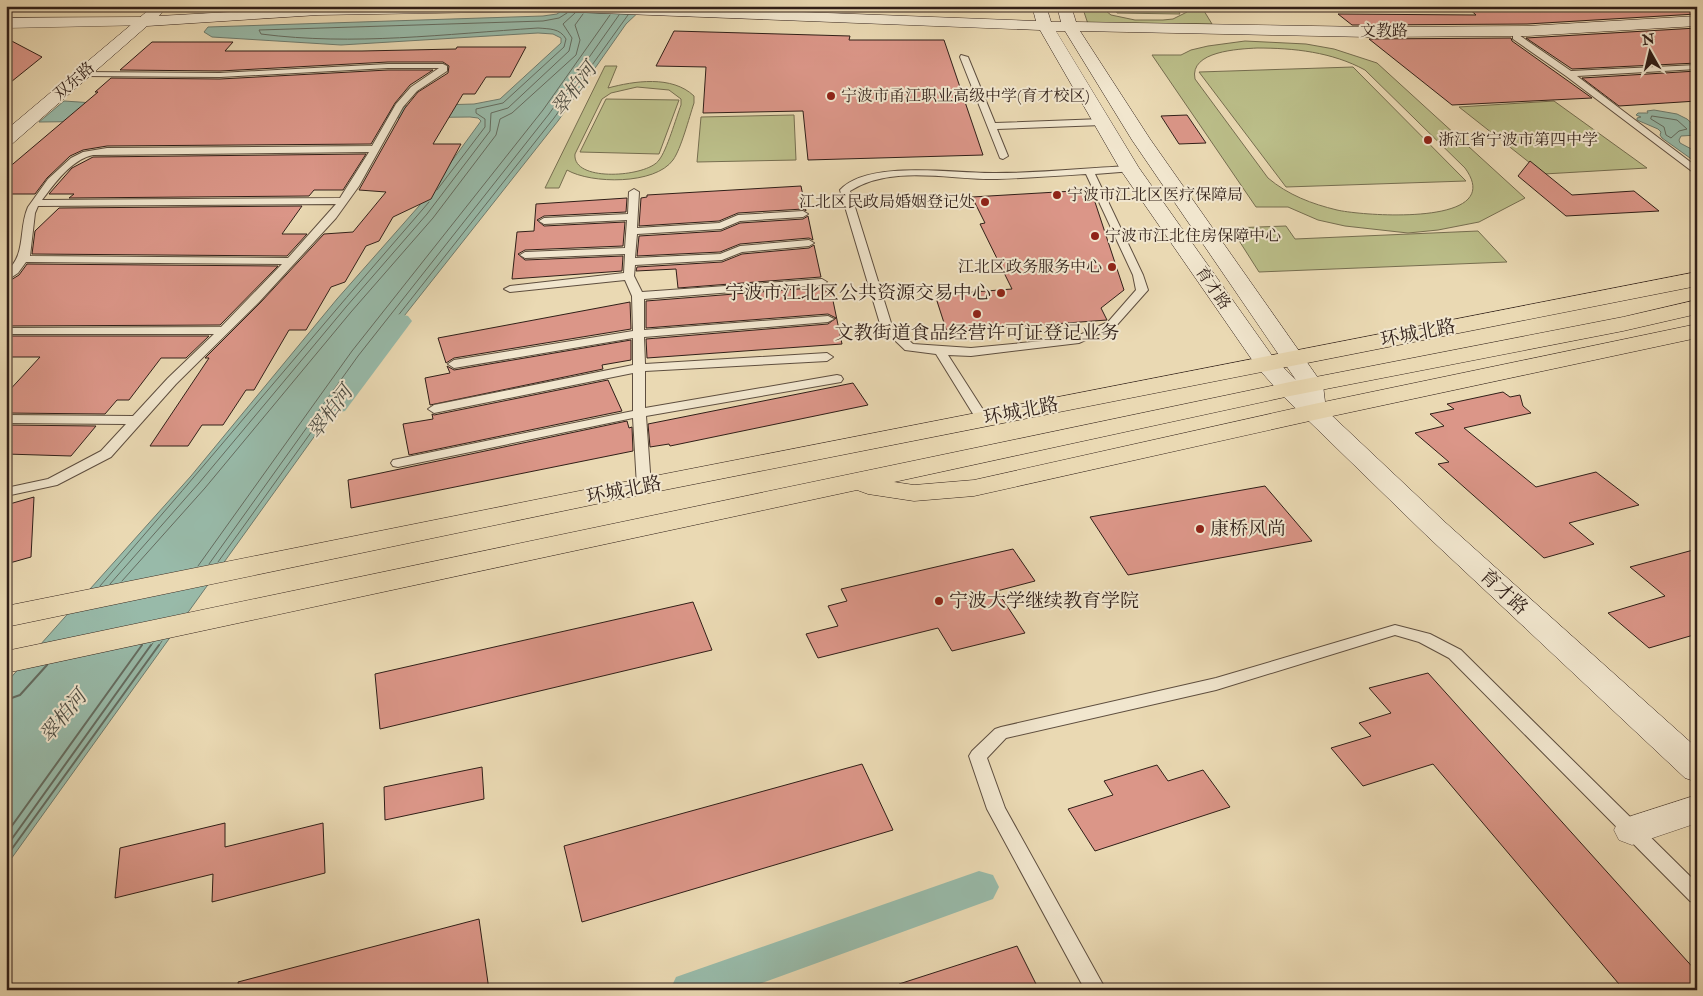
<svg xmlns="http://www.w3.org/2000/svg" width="1703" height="996" viewBox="0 0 1703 996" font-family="'IM FELL Double Pica','Noto Serif SC',serif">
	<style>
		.green { fill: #bbbe89; stroke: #766e50; fill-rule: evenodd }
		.water { fill: #98baa9; stroke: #6e7c6f }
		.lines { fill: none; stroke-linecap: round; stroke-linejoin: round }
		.shore-far1 { stroke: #646c60; stroke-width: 1 }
		.shore { stroke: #646c60; stroke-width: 2 }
		.canal { fill: #98baa9; fill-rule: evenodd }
		.building { fill: #db9688; stroke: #301f18 }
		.lane-casing { stroke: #5e4e3f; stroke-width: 2 }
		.street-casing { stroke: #5e4e3f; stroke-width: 1 }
		.secondary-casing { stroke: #301f18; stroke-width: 1 }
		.primary-casing { stroke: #301f18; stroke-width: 1 }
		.lane { fill: #f1e6ce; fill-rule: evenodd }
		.street { fill: #f1e6ce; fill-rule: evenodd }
		.secondary { fill: #f1e6ce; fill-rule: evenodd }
		.primary { fill: #ead9b3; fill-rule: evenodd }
		.poi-dot { fill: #8f2418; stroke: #f1e6ce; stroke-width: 2 }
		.labels { text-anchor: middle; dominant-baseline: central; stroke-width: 4; stroke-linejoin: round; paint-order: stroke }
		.far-street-label { font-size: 16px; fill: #301f18; stroke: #f1e6ce }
		.far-poi-label { font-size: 16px; fill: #301f18; stroke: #f1e6ce; text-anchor: start }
		.poi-label { font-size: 19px; fill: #301f18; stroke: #f1e6ce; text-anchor: start }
		.street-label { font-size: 19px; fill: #301f18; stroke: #f1e6ce }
		.water-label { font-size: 20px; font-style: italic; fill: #4f4e44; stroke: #f1e6ce }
	</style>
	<rect width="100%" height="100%" fill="#ead9b3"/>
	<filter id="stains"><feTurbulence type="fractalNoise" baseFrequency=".004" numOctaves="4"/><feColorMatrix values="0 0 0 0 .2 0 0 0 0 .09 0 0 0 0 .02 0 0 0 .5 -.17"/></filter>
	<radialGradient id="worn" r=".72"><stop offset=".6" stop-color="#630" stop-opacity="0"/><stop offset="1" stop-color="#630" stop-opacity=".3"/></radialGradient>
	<g class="green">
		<polygon points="1082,6 1100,6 1111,15 1135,20 1163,20 1173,19 1187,12 1189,6 1201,6 1212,24 1088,24"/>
		<polygon points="1114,6 1176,6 1180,14 1117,13"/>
		<path d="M1245,41L1306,44L1334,49L1377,63L1525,198L1479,222L1438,230L1408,233L1345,226L1318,220L1288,207H1256L1152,55H1181L1191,50L1208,46ZM1257,48C1294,48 1332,52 1365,70L1465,168C1508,227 1363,216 1337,210C1312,204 1288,195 1268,178L1195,79C1189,51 1239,49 1257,48Z"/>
		<path d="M605,66H617L608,88C634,81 672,75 694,96V103C689,118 681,149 673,160C655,185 591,184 567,170L559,188H545ZM637,87L669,90L681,99V105C676,118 667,150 659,160C648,177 572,183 575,154L602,99L611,93Z"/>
		<polygon points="1353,67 1466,181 1286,187 1199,72"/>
		<polygon points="606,99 679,100 659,154 580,152"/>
		<polygon points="1554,101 1647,168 1544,174 1459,107"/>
		<polygon points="794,115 796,160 697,162 701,117"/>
		<polygon points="1286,226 1295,239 1478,231 1507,262 1259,272 1231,228"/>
	</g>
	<g class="water">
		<path d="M568,6H645L626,24L558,121L367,363L6,866V683L191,476L337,299L419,206L481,121L478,118L470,117L39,122L64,101C201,111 338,108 474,104L500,99L561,43V38L553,34L538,33L341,45L212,37L204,32L208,27L543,16L557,14Z"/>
		<polygon points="1654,110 1677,114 1687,119 1697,128 1697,135 1681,136 1679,140 1680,143 1697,152 1697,163 1662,138 1660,135 1661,132 1658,129 1637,120 1637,118 1641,117 1636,115 1638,113 1648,113 1647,111"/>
	</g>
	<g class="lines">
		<g class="shore-far1">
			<polygon points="1652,116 1677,120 1687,129 1679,131 1671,138 1666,135 1664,127 1651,119"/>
			<path d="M437,190L485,127V119L476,113V109L503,103L564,47L566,39C560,28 549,29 538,28C446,34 353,46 261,34L259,30L543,21L559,18L567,13"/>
			<polyline points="218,562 363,360 554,118 628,15"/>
			<polyline points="209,564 358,356 549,114 619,15"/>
			<polyline points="198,566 352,351 543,110 610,15"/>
			<polyline points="122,581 205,488 351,312 433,218 496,135 500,119 512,113 576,55 580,40 575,25 583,14"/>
			<polyline points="110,584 199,483 346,307 427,214 490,131 491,113 508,108 569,51 572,38 563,24 575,13"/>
			<path d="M100,586C211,459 318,329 429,202"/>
			<polyline points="141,647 142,645"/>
			<polyline points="150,647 153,643"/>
			<polyline points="158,647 162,641"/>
		</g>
		<g class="shore">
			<polyline points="6,700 20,695 47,665"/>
			<polyline points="6,834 142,645"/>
			<polyline points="6,847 151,645"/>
			<polyline points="6,857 159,645"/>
		</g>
		<g class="canal">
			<polygon points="400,314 408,316 412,321 345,411 336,413 327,411 323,405 327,399 392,316"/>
			<polygon points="979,871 993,875 999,887 993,899 743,990 670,990 676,977"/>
		</g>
	</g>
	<g class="building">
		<polygon points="1466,6 1683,6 1696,14 1527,24 1369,25 1352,25 1338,14 1476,15"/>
		<polygon points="1697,28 1697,63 1572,69 1526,38"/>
		<polygon points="674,31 850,36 849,40 944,40 983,155 808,160 803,111 703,113 706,67 656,66"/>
		<polygon points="6,38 42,57 6,86"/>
		<polygon points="1511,38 1512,41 1592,98 1452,105 1369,39"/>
		<polygon points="152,42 233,42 225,51 362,51 456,49 457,47 526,47 510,77 486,77 475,94 463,94 433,144 461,144 431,199 393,217 379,241 366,246 345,282 331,287 306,330 289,330 254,390 246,390 223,425 202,425 188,446 150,446 209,358 205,358 261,302 324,234 353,232 386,192 359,190 405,108 418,92 448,73 449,66 443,62 388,62 220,71 120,70"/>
		<polygon points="388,70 433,70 410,85 395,103 371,144 107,146 83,150 70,156 47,178 35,194 6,194 7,169 98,92 95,92 111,78 220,79"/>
		<polygon points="1697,71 1697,101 1619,106 1582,78"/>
		<polygon points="1187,115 1206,143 1179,144 1161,116"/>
		<polygon points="366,154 343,190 314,190 309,196 69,198 74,194 49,194 72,168 93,157"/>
		<polygon points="1530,161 1572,195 1634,191 1659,211 1566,216 1518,176"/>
		<polygon points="801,186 806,211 803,209 738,213 719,221 639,226 641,198 647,197 647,195"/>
		<polygon points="1091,190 1124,290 1101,308 1107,320 947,332 935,295 1012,289 980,224 985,223 972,197"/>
		<polygon points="627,198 626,212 544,216 537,220 544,226 625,222 623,246 525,250 518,254 525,260 623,256 622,271 512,279 517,232 534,231 536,204"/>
		<polygon points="302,206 282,234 307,234 287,256 32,254 35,231 59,208"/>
		<polygon points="808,216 813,240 809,238 740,244 720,252 637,256 639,236 721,231 740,223 803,219"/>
		<polygon points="814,245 821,277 678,288 676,269 636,271 637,267 722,262 742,254 809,248"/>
		<polygon points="27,264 278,266 220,325 6,326 6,283 19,275"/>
		<polygon points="823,287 824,291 831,291 842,344 647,358 646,339 828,324 836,318 828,314 646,328 646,301"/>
		<polygon points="630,302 631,329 454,358 446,363 438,338"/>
		<polygon points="6,336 209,336 186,358 161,358 129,400 117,400 105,414 6,413 6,394 40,357 6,357"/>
		<polygon points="631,340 631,360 602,365 603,369 430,405 425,378 450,373 447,366 454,370"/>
		<polygon points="608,380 622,411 409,455 403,424 433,419 432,414 434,415"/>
		<polygon points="853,383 868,405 670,446 669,444 650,447 648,424"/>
		<polygon points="1503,392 1510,397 1520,395 1523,406 1531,413 1464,428 1536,487 1596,472 1639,505 1569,523 1594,544 1544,558 1438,464 1449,462 1415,433 1444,426 1430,414 1454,409 1447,404"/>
		<polygon points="627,421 629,428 632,427 633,451 351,508 348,480"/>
		<polygon points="6,425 96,426 71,456 6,454"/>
		<polygon points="1265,486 1312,541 1128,575 1090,517"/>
		<polygon points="34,497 31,557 6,564 6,505"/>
		<polygon points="1013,549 1035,581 997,591 1025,633 952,651 938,628 818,658 806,634 838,626 828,606 847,601 841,589"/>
		<polygon points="1697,549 1697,634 1649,648 1608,613 1665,596 1630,567"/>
		<polygon points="693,602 712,650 380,729 375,674"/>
		<polygon points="1428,673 1697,972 1697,990 1624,990 1433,764 1363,786 1331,748 1371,736 1359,723 1391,713 1369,688"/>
		<polygon points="862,764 893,830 582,922 564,846"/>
		<polygon points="1157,765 1168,781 1203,770 1230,807 1095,851 1068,809 1113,795 1104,781"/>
		<polygon points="482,767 484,799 385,820 384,787"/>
		<polygon points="225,823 225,847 323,823 325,873 212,902 213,874 115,898 120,848"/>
		<polygon points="479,919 489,990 239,990 238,982"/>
		<polygon points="1017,946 1039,990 900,990 899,984"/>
	</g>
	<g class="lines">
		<g class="lane-casing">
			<g id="lane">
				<polygon points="1513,35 1519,35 1571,71 1697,65 1697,69 1577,76 1697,167 1697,175 1566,76 1513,39"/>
				<polygon points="961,55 968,57 995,123 1102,119 1106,122 1102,125 997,129 1008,156 1003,159 1000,158 960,57"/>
				<path d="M388,64H443L447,66V71L417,91L403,107L359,186L336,218L260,301L176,384L111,457L57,485L6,496V488L48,479L101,451L126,424L6,423V415L133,416L168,378L214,334H6V328L221,327L282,264L26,262L18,273L6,281V272C27,254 18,230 28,207L48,179L71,158L83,152L107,148L372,146L396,104L411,87L439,68H388L220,77L83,76H80V72L220,73ZM369,152L340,198L42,200C54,184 72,159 93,155ZM336,204L288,258L30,256L35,213L38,206Z"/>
				<path d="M1130,166L1135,169L1133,171L1095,174L1143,275L1148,290L1116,326L1079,343L971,356L948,355L989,419L988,422H978L936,354L905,350L881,327L840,190C868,159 957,174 996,173C1041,173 1086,168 1130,166ZM1086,174L1133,275L1136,290L1108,322L1073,338L971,348L913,344L892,326L850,191C892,164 950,180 997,179C1027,178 1056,176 1086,174Z"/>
				<polygon points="634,189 639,192 637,228 719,223 738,215 803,211 808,214 803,217 740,221 721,229 637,234 635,258 720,254 740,246 809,240 814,243 809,246 742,252 722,260 635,265 634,276 642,292 822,279 827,282 822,285 644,299 644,330 828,316 834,319 828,322 644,337 645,364 827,353 833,357 827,361 645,371 645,408 837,375 841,376 843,379 841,382 646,416 651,486 644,490 637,486 633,418 398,467 393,466 391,463 393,460 398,459 633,411 633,373 434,413 428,409 434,405 633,365 633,338 454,368 448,364 454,360 633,331 632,296 625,280 510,292 504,289 510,286 624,273 625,254 525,258 520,255 525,252 625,248 627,220 544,224 539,221 544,218 628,214 629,192"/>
				<polygon points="1395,625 1430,634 1461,650 1697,883 1697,903 1690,901 1449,658 1419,642 1395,635 1216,690 1006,738 987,758 1005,808 1106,990 1085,990 987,809 969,756 972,751 995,729 1001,727 1216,678"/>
			</g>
		</g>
		<g class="street-casing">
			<g id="street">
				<polygon points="143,17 148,19 151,22 148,25 6,28 6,18"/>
				<polygon points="1697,795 1697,823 1632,845 1619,840 1614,830 1619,820"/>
			</g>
		</g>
		<g class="secondary-casing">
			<path id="secondary" d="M645,6L1036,21L1032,6H1046L1051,22H1061L1057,6H1071L1076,22L1369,27L1527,26L1697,16V26L1527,36L1369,37L1080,31L1150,139L1323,385L1326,410L1446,523L1697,748V782L1685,778L1426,535L1281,394L1257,367L1120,169L1040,30L547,11L318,15L147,26L12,144L6,145V130L151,8H161L163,11L159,16L318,7ZM1056,31H1065L1132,140L1296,380L1273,357L1139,168Z"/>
		</g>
		<g class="primary-casing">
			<g id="primary">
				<polygon points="1697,272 1697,286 644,494 6,627 6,606 644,478"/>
				<polygon points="1697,300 1697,314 1623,331 1290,396 894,482 914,485 974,480 1314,404 1697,324 1697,338 1314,420 974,496 914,501 868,494 857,490 6,673 6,651 1290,382 1623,317"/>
			</g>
		</g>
		<use href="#lane" class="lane"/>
		<use href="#street" class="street"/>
		<use href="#secondary" class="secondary"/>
		<use href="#primary" class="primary"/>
	</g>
	<g class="poi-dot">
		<circle cx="831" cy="96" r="5"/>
		<circle cx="1428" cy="140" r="5"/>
		<circle cx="1057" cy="195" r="5"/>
		<circle cx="985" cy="202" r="5"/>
		<circle cx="1095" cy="236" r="5"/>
		<circle cx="1112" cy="267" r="5"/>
		<circle cx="1001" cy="293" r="5"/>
		<circle cx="977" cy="314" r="5"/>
		<circle cx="1200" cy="529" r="5"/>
		<circle cx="939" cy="601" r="5"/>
	</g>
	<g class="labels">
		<g class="far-street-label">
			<text x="1384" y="31">文教路</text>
			<text transform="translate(74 81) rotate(-41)">双东路</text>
			<text transform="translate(1213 288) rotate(55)">育才路</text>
		</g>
		<g class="far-poi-label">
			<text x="841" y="96">宁波市甬江职业高级中学(育才校区)</text>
			<text x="1438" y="140">浙江省宁波市第四中学</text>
			<text x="1067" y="195">宁波市江北区医疗保障局</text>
			<text x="975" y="202" text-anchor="end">江北区民政局婚姻登记处</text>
			<text x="1105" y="236">宁波市江北住房保障中心</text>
			<text x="1102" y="267" text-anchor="end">江北区政务服务中心</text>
		</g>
		<g class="poi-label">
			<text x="991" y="293" text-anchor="end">宁波市江北区公共资源交易中心</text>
			<text x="977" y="333" text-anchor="middle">文教街道食品经营许可证登记业务</text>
			<text x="1210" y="529">康桥风尚</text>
			<text x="949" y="601">宁波大学继续教育学院</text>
		</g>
		<g class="street-label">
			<text transform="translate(1418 333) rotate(-11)">环城北路</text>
			<text transform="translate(1021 411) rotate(-11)">环城北路</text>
			<text transform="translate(624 490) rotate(-11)">环城北路</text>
			<text transform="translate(1504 592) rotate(43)">育才路</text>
		</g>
		<g class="water-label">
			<text transform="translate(574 89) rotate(-53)">翠柏河</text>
			<text transform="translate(330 412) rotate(-53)">翠柏河</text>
			<text transform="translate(63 716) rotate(-50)">翠柏河</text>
		</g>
	</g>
	<rect width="1703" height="996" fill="none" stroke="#ead9b3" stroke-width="25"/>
	<rect x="8" y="8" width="1688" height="981" fill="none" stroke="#301f18" stroke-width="2.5"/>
	<rect x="12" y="12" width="1678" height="971" fill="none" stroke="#301f18"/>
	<g transform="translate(1650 52) rotate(352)" stroke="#f1e6ce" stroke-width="4" paint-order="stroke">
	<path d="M0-4L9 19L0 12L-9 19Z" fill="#301f18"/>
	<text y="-8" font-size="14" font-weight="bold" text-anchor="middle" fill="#301f18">N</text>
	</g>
	<rect width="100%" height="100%" filter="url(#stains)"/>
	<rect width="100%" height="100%" fill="url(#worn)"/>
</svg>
